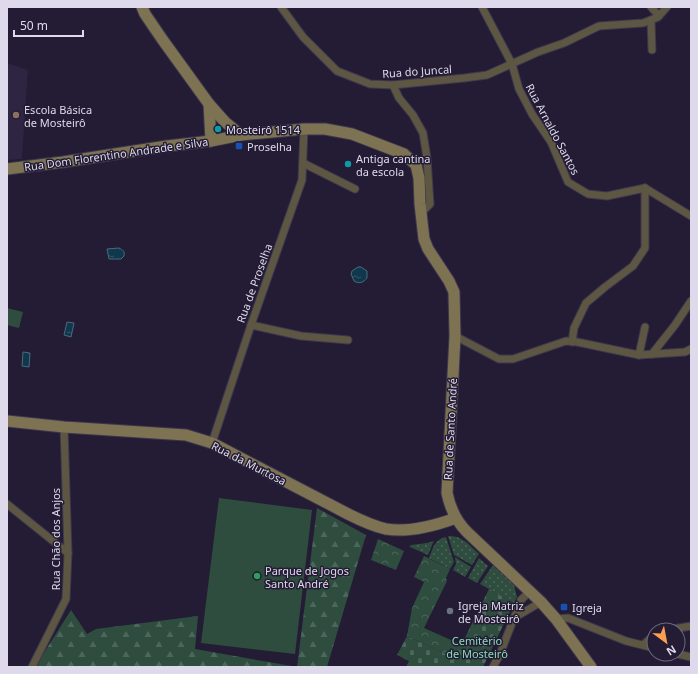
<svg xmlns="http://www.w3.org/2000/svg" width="698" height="674" viewBox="0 0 698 674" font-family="'Noto Sans',sans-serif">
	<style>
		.built { fill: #2d2542 }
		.grass { fill: url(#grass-dots) }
		.forest { fill: url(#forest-firs) }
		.cemetery { fill: url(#cemetery-stones) }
		.park { fill: url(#park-crowns) }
		.pitch { fill: #2f4d3f }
		.water { fill: url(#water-ripples); stroke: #4d697c }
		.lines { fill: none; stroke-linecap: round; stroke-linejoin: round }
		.street-casing { stroke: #3d374e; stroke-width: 9 }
		.secondary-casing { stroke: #3d374e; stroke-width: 13 }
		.street { stroke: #5c5642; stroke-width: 7 }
		.secondary { stroke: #7d7353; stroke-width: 11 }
		.education-dot { fill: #8d6e63; stroke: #231c34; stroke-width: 1.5 }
		.culture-dot { fill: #0f9aa8; stroke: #231c34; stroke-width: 1.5 }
		.transit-dot { fill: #1a4fb4; stroke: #231c34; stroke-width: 1.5 }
		.leisure-dot { fill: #2e9e5b; stroke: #231c34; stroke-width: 1.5 }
		.worship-dot { fill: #6b7280; stroke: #231c34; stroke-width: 1.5 }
		.labels { text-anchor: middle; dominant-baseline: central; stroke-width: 3; stroke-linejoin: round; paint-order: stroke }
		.street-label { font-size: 11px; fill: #dedaeb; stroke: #231c34 }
		.poi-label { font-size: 11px; fill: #dedaeb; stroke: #231c34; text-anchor: start }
		.park-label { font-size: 11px; fill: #89deb7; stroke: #231c34 }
	</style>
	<defs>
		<pattern id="grass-dots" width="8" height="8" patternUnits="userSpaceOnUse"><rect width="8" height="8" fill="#2f4d3f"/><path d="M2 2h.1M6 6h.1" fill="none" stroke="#4d665b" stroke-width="1.8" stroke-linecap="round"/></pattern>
		<pattern id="forest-firs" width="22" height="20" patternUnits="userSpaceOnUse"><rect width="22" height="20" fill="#2f4d3f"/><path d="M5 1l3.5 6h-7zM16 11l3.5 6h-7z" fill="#4d665b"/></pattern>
		<pattern id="cemetery-stones" width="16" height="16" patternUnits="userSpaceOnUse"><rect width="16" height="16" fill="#2f4d3f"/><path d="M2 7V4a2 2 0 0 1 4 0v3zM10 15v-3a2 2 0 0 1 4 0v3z" fill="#4d665b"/></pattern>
		<pattern id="park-crowns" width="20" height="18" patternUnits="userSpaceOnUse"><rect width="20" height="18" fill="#2f4d3f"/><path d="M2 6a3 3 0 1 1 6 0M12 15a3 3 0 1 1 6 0" fill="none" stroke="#4d665b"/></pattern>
		<pattern id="water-ripples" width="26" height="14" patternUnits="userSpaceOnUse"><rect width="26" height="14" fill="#0f384c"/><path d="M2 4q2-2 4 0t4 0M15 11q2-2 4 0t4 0" fill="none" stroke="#325466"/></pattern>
	</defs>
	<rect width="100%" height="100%" fill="#231c34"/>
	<polygon class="built" points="7,63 28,70 22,159 7,160"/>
	<g class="grass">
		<path d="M448,536C462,535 469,545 479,554L472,565L454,555Z"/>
		<path d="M446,537L454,562L450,569L429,558C433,548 434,540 446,537Z"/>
		<polygon points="434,541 432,545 428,555 410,547 411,545 427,543"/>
		<polygon points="455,557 471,567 465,577 453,570 456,564"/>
		<polygon points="479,558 488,566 477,583 468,578"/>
		<polygon points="493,565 514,585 517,597 514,603 480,584"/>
	</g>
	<polygon class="forest" points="317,508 366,535 327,667 35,667 71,610 87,634 96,629 198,616 195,649 297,667"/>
	<polygon class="cemetery" points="489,589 514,603 483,667 406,667 409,661 397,655 407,636 455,658"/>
	<g class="park">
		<polygon points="378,539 404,551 396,570 371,560"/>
		<polygon points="424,556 450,569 446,578 447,581 424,628 462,645 455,658 407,636 412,608 424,582 414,577"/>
	</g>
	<g class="pitch">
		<polygon points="7,308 23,312 19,328 7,325"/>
		<polygon points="219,498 312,510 295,654 201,643"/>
	</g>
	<g class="water">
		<path d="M119,248C123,250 125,251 124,256L121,259H109L107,249Z"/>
		<path d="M358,267H361L367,271V278C363,283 359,284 354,281L351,274L352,271Z"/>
		<polygon points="67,322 74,323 71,337 64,335"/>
		<polygon points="23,352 30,353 29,367 22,366"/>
	</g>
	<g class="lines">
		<g class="street-casing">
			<g id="street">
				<polyline points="281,7 303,37 337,71 370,84 393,85 464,78 487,75 538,52 564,43 599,26 643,23 651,20 658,17 667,7"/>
				<polyline points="482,7 512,64 519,89 532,114 551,142 568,182 588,194 607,196 645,188"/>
				<polyline points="651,7 659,16"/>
				<polyline points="651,20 652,50"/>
				<polyline points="393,85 399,98 413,115 423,133 427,158 430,204 421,213"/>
				<polyline points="303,163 355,189"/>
				<polyline points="645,188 691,216"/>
				<polyline points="251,325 301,336 348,340"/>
				<polyline points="455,336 499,359 513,359 566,341 577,342 639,355 685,352 691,349"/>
				<polyline points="572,342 574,328 586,303 605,287 633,266 645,248 645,188"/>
				<polyline points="652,354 675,325 691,301"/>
				<polyline points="639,355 645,327"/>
				<polyline points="212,443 251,325 302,180 304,129"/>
				<polyline points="7,504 68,553"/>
				<polyline points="514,618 541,602"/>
				<polyline points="556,619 568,618 626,641 654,648"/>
				<polyline points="667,630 691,626"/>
				<polyline points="643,645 654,635"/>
				<polyline points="678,654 691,657"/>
				<polyline points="32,667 66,599 68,553 64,427"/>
				<polyline points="493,667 500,654 521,600 530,591"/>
			</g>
		</g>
		<g class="secondary-casing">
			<g id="secondary">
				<polyline points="142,7 145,14 162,39 209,104 225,122 241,135"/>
				<polyline points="209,104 211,141"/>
				<path d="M7,169L63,162L167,146L211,141L241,135L304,129H325L352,134L404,154L416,165L419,178L420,204L424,239L428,249L449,281L454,292L455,336L447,493C450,508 456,521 467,532L541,602L556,619L591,667"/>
				<path d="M7,421L64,427L186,435L212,443L348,514C360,520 372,526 386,529C409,533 434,526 456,518"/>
			</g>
		</g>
		<use href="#street" class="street"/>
		<use href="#secondary" class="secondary"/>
	</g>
	<circle class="education-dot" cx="16" cy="115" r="4"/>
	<g class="culture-dot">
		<circle cx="218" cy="129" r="4"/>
		<circle cx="348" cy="164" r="4"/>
	</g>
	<g class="transit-dot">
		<rect x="235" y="142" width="8" height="8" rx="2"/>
		<rect x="560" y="603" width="8" height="8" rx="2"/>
	</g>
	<circle class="leisure-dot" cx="257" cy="576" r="4"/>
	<circle class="worship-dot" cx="450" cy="611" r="4"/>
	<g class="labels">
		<g class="street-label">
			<text transform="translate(417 71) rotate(-4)">Rua do Juncal</text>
			<text transform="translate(553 129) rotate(62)">Rua Arnaldo Santos</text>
			<text transform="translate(116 154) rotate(-8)">Rua Dom Florentino Andrade e Silva</text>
			<text transform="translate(254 283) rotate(-70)">Rua de Proselha</text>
			<text transform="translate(450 429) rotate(-87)">Rua de Santo André</text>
			<text transform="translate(249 463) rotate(27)">Rua da Murtosa</text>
			<text transform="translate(55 539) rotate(-90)">Rua Chão dos Anjos</text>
		</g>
		<g class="poi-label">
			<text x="24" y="109">Escola Básica<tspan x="24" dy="13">de Mosteirô</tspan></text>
			<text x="226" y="129">Mosteirô 1514</text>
			<text x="247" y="146">Proselha</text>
			<text x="356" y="158">Antiga cantina<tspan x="356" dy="13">da escola</tspan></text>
			<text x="265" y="570">Parque de Jogos<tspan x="265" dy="13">Santo André</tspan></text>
			<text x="458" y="605">Igreja Matriz<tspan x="458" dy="13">de Mosteirô</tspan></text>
			<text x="572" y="607">Igreja</text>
		</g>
		<g class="park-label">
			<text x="477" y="640">Cemitério<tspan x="477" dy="13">de Mosteirô</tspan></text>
		</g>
	</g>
	<rect width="698" height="674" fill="none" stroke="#dedaeb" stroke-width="16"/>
	<g transform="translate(666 642) rotate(148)"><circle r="19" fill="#231c34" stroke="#6e687d"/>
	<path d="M0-3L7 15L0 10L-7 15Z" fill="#fb9e50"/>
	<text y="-6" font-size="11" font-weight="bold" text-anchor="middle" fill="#dedaeb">N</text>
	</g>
	<path d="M14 30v6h69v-6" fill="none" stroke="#dedaeb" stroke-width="2"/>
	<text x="20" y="30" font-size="12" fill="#dedaeb" stroke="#231c34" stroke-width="3" paint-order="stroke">50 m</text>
</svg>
